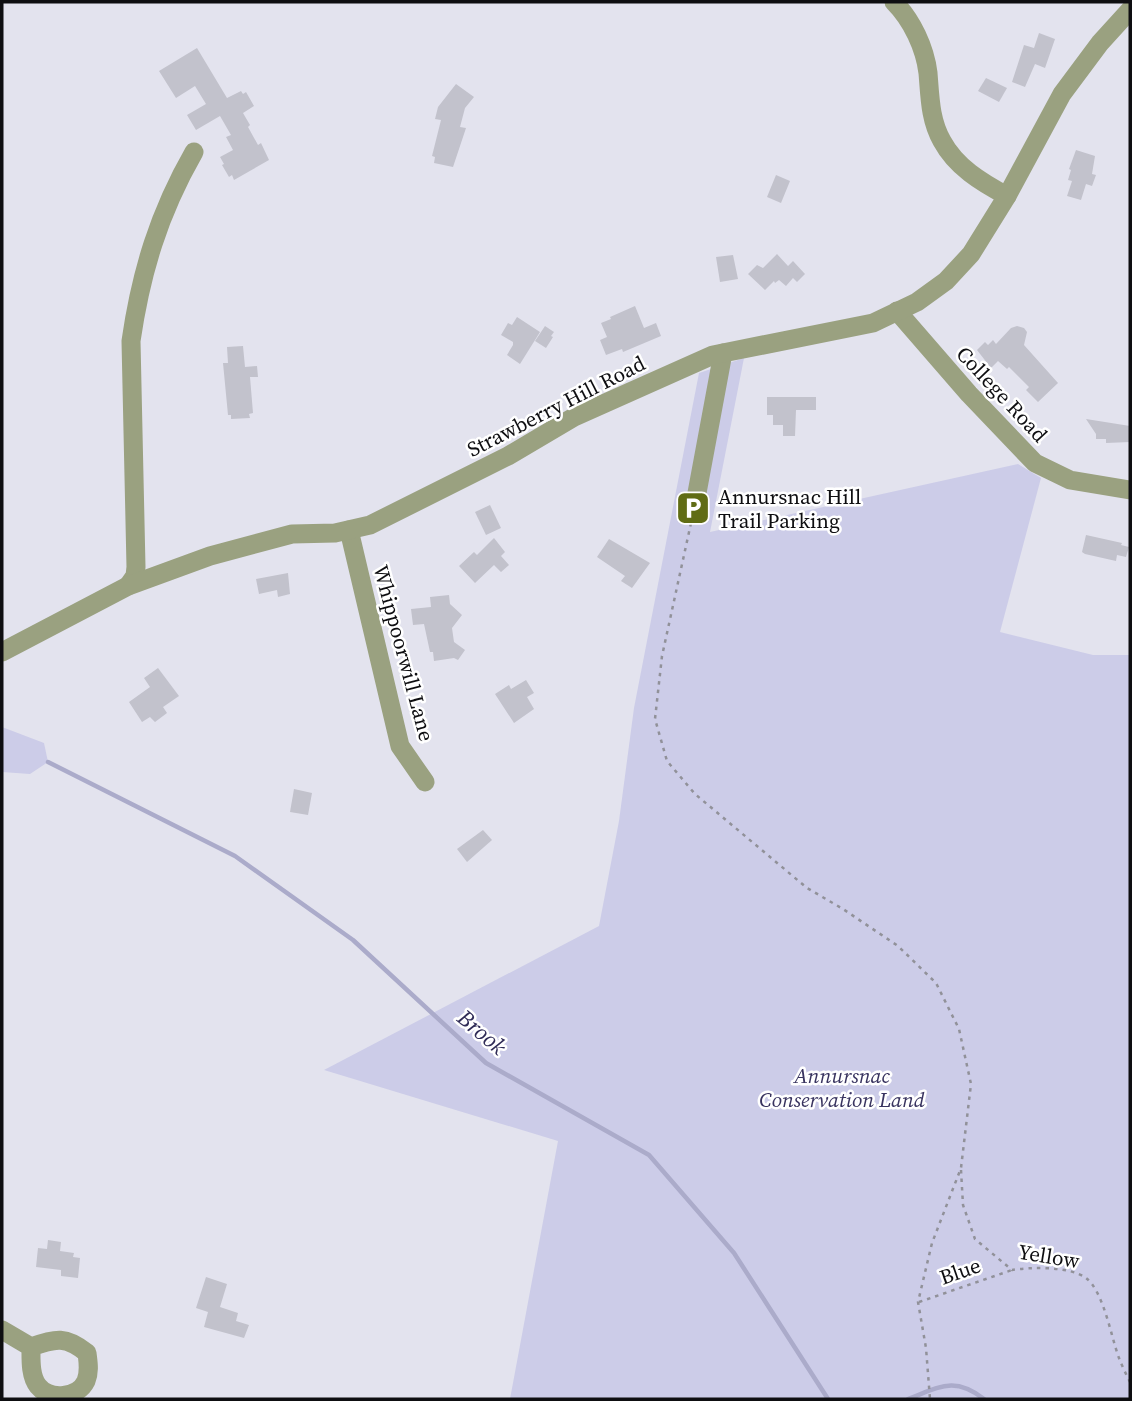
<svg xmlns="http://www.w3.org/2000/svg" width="1132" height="1401" viewBox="0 0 1132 1401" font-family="'Source Serif 4',serif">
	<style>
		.green { fill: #cccce8 }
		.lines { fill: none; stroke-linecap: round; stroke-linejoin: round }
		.stream { stroke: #ababca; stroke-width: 4.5 }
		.building { fill: #c2c2cc }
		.path { stroke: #919199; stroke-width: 2.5; stroke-dasharray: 3.5 5; stroke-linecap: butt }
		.minor { stroke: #9aa180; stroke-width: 19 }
		.labels { text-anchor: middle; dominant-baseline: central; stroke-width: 5; stroke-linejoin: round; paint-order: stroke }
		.street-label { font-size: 21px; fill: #0e0e11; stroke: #fff }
		.poi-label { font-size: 21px; fill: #0e0e11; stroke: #fff; text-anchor: start }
		.park-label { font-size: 21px; font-style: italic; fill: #38335f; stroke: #fff }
		.water-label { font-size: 23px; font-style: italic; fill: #302c57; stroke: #fff }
	</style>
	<rect width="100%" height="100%" fill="#e3e3ee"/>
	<g class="green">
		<polygon points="744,358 710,532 1018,464 1041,478 1000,632 1093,655 1130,655 1130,1399 510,1399 558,1141 324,1070 599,926 619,821 634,708 699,373"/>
		<polygon points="2,727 44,743 48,762 30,774 2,772"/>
	</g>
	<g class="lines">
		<g class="stream">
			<polyline points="48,762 235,856 353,940 486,1063 649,1155 734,1253 828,1399"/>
			<path d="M908,1399C940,1387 954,1376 984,1399"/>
		</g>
	</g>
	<g class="building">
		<polygon points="1039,33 1055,39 1045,68 1035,64 1025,87 1012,82 1024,45 1034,48"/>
		<polygon points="197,48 227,98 241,91 243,94 246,92 254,106 243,113 250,125 248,127 258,145 261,143 269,160 234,180 232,175 229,177 222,165 224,164 220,157 233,150 226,137 231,135 220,116 196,130 187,115 206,104 195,86 176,98 159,71"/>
		<polygon points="986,78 1007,88 999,102 978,91"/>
		<polygon points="456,84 474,97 465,108 460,127 466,128 453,167 434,163 435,157 432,156 441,120 435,119 438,107"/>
		<polygon points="1076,150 1095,156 1092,174 1096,175 1092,186 1086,184 1081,200 1067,196 1072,181 1068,180 1071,170 1069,169"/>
		<polygon points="776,175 790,181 781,203 767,197"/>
		<polygon points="777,254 788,266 793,261 805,274 797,282 793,278 786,286 779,280 775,283 774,281 765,290 748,274 757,265 763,268"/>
		<polygon points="733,255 738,279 720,282 716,257"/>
		<polygon points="635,306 644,328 656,323 661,336 623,352 622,349 606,355 600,340 607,337 601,323 611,319 610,317"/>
		<polygon points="517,317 540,332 520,364 507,355 513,345 513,342 501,335 508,323 512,325"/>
		<polygon points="545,326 554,332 551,336 553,337 546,348 535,341"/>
		<polygon points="1017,326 1024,328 1027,332 1024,345 1058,383 1038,402 1026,390 1029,387 1009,367 1007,369 998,361 991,368 977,350 985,342 988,345 993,340 996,344 1011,328"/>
		<polygon points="243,346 245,367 257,366 258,377 250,377 253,413 249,414 250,418 231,419 231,415 228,415 223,363 228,363 227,347"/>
		<polygon points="767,397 816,397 816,410 796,410 795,436 783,436 783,425 773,425 773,415 767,415"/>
		<polygon points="1086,419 1130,426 1130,442 1106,443 1106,439 1096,439 1096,434"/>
		<polygon points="490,505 501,528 486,535 475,512"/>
		<polygon points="1086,535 1122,543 1121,545 1129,547 1126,557 1117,555 1116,561 1085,554 1082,552"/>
		<polygon points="494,538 505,552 501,556 509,565 501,572 494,565 475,583 459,566 474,552 477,555"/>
		<polygon points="609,539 650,563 632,588 621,581 625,576 597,557"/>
		<polygon points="288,573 290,594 278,597 277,590 259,594 256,579"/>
		<polygon points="449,595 450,604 462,615 452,628 454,642 465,650 458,660 454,658 434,661 433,652 430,652 424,624 413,625 411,609 431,607 430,597"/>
		<polygon points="158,668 179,696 163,707 167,713 155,722 150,717 142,722 129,702 150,687 144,678"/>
		<polygon points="526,680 534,693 527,697 534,709 514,723 495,694 509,685 511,689"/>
		<polygon points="294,789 312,793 308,815 290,812"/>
		<polygon points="483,830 492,840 467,862 457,849"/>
		<polygon points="48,1240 61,1242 60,1251 74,1253 73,1257 80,1258 78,1278 61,1276 61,1270 36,1267 38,1248 47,1249"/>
		<polygon points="206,1277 227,1284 220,1307 238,1313 236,1321 249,1325 244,1338 204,1327 208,1312 196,1308"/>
	</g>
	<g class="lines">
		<g class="path">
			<polyline points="691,523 662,656 655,719 667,761 695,794 807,888 843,909 898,946 936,983 959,1029 971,1084 961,1168 932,1243 918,1302 926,1348 930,1399"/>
			<path d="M961,1170L963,1205L975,1239L1012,1270C1031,1267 1070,1266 1086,1278C1104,1292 1111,1337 1119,1358C1122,1366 1126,1374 1130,1382"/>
			<polyline points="919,1302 1012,1270"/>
		</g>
		<g class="minor">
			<path d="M894,2C912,20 925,48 928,73C930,97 930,120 942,141C956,167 981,182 1007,196"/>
			<polyline points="897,311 969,394 1035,463 1070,480 1130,490"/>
			<polyline points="694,509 723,353"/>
			<polyline points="349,530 400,746 425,782"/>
			<path d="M128,586L135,576L136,567L131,341C141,272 159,213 194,152"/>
			<polyline points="2,652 128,586 210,556 292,534 335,533 370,525 508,456 574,417 713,355 873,323 917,302 946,281 971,254 1007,196 1062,94 1100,43 1130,10"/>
			<path d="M2,1330L31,1347C56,1338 66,1336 87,1353C88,1362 90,1371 86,1381C78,1398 50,1401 38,1386C30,1376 31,1359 31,1347"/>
		</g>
	</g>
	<defs>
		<g id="parking-square" transform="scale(1.75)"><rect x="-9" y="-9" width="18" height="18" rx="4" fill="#606c15" stroke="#fff"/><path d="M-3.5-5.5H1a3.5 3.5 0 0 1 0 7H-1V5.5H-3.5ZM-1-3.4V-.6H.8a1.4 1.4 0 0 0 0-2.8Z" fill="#fff"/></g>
	</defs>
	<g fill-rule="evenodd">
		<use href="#parking-square" x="693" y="508"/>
	</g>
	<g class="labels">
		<g class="street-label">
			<text transform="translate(1002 394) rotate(47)">College Road</text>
			<text transform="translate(556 406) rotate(-27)">Strawberry Hill Road</text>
			<text transform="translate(404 653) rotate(75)">Whippoorwill Lane</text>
			<text transform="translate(1049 1256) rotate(9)">Yellow</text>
			<text transform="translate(960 1271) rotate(-19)">Blue</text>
		</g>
		<g class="poi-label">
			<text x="718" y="496">Annursnac Hill<tspan x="718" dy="24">Trail Parking</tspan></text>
		</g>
		<g class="park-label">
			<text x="842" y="1075">Annursnac<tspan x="842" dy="24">Conservation Land</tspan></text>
		</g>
		<g class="water-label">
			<text transform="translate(482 1032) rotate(40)">Brook</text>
		</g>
	</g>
	<rect width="1132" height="1401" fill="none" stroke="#0e0e11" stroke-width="7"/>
</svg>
